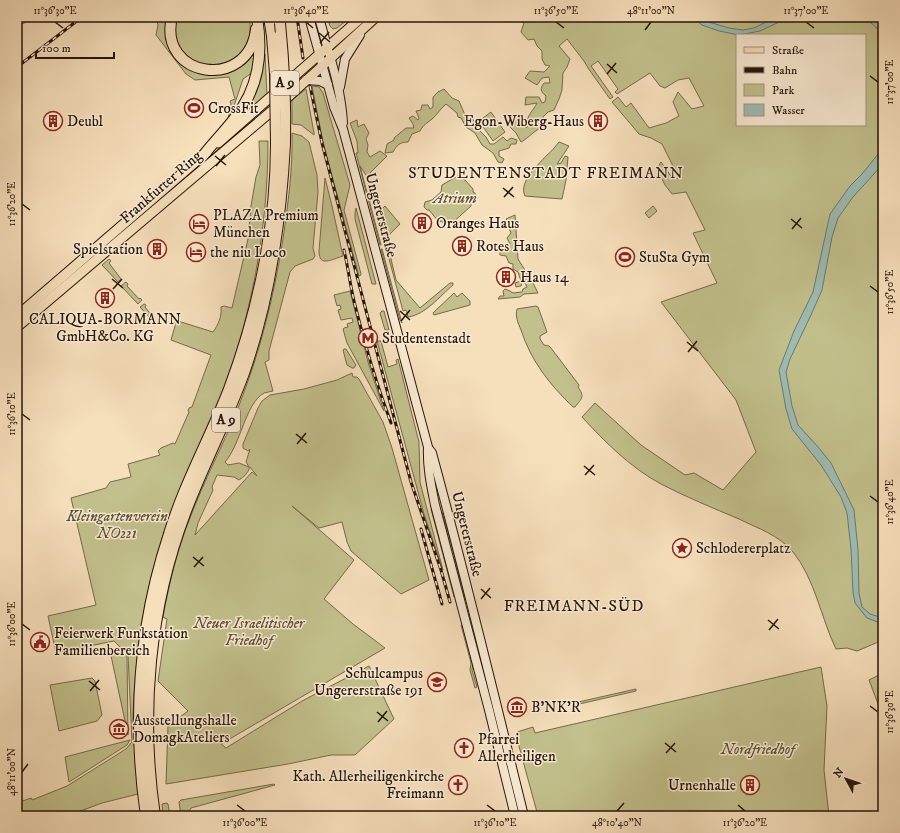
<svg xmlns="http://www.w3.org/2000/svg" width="900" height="833" viewBox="0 0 900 833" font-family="'IM FELL DW Pica',serif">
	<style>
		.green { fill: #c2c08c; stroke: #746a4a; fill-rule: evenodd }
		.water { fill: #9dbcb3; stroke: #6d796f }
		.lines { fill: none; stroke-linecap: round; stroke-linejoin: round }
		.secondary-casing { stroke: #251409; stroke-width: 10 }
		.primary-casing { stroke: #251409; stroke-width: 11 }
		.motorway-casing { stroke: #251409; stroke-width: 12 }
		.secondary { stroke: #f9ead3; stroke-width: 8 }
		.primary { stroke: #f6dfbb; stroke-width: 9 }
		.motorway { stroke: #f6dfbb; stroke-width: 10 }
		.rail-casing { stroke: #251409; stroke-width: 3 }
		.rail { stroke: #f9ead3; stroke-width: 1.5; stroke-dasharray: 4.5; stroke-linecap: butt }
		.motorway-bridge-casing { stroke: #251409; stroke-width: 12; stroke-linecap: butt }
		.motorway-bridge { stroke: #f6dfbb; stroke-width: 10 }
		.ticks { fill: none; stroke: #251409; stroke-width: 1.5 }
		.labels { text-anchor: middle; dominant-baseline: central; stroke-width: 3; stroke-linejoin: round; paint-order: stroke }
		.shield { fill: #f9ead3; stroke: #655446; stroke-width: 1 }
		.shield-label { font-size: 14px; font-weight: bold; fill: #251409 }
		.poi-label { font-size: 15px; fill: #251409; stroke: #f9ead3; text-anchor: start }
		.street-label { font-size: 15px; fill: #251409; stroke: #f9ead3 }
		.park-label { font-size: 15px; font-style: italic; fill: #5c5037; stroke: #f9ead3 }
		.neighbourhood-label { font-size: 16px; letter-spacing: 1px; fill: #251409; stroke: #f9ead3 }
		.neatline { fill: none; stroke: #251409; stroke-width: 1.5 }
		.ticks-label { font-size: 10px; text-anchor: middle; fill: #251409 }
	</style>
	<rect width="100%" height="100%" fill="#f6dfbb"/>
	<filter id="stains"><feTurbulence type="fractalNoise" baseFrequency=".005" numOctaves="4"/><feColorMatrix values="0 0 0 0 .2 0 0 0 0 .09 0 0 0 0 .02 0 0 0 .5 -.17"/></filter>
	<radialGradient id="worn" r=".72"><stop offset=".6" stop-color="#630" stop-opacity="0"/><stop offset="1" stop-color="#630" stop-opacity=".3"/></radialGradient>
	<g class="green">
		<polygon points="17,17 35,17 17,27"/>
		<polygon points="156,17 169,17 167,27 192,70 209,75 217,75 230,72 248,60 254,50 256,50 253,72 243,79 234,106 228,119 231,104 230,101 235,99 229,77 195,80 186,74 156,35 158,25"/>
		<polygon points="176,17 250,17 250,35 243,54 215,69 185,58 173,32"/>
		<polygon points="327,17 351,17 337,28 333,29 330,26"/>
		<path d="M513,17H883V640L857,651L847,648L836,649C821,618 815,579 793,552C779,535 757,528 739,519C713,508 686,497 661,484C631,468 605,442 582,417L595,403L641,445L685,475L694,473L723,490L756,452L736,400L661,302L717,283L693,233L705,230L686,192L672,194L665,185L657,169L661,162L673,179L679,178L662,144L651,138L639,134L612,102L618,97L626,107L631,103L649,128L666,123L679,116L673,102L678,92L692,109L704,106L689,78L678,80L665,88L660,86L650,73L617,94L615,92L618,89L598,61L591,66L613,97L610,99L588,68L584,61L567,39L559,46L570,59L567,67L563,73L562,90L559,99L554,110L548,112L543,117L546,122L544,127C535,129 529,138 521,142L516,133L510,127L514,119L522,123L526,128L531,123L527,122C528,114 533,111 537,103L525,105L526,97H539L542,103L545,102L546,96C540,91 540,89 544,83H550L549,77L542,78L537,85L525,78L530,71L544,72L550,66L545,65L542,59V51L537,46L534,39L528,40L521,32L524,23ZM737,35H865V125H737Z"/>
		<path d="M265,54L267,96L242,118C255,98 261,77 265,54Z"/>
		<polygon points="312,86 319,87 323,93 350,185 344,210 361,274 361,275 359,276 323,142"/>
		<polygon points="306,89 314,133 314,135 301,125 292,124 292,100"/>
		<path d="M444,89L452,98L459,101L465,115L471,116L480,131L486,137L490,144H494L503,137L507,141L511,138L517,140L516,144H511L509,148L499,151V156L504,159L502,163L498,162L493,153L482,145L475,133L466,127L461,118L458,117L457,113L446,104C440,109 437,115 432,119C426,124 424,124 420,131L412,134L408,142C400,142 397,145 393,152L385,153L387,144L394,140V138L406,128H414L413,124L409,118L413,116L418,120L419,118L416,111L421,110L422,105H428L430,109L433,107V97L438,92Z"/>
		<polygon points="267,104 267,111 136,221 140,215 216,151"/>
		<polygon points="491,112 505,132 493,141 479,121"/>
		<polygon points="357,120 358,127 364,124 369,133 366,139 368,145 367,152 370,157 380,151 387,156 370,173 368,178 360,166 381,245 380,245 356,153 358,153 357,141 350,123"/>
		<path d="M292,133L302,136L309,142L317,175L318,192L313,248L315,256L313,259L295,266L290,272L269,351V360L265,362L273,391C270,392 267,392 264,393C245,404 241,444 225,462L228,465L239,463L249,467L246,462L250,449L248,451L243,448V444L258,408L262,401L270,395L304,389L337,380L352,373L353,377H357L359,379L383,422L392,448L429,580L401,594L351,551L347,542L342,522L319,528L292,506L354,560L324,599L353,624L385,648L221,744L226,748L302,701L369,666L394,719L355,755H331L288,764L166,784L168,726L188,711L158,681L167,619L163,617C169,584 177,550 190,518C204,481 223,445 238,408C260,353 274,296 283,239C288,204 293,168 292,133ZM250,467L257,476L252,472L195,535L198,523L213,490L212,487L217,475L234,477L239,480C244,477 248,473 250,467Z"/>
		<path d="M259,141H268C268,230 251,319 219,402C198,457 171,509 154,566C147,593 142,621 139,649C136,672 133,696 133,720C134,745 136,770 138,794L102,803L67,816H17V803L31,798L32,800L67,786L126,749L132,742L128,655L114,641L56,653L48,616L96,605L71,498L106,488L110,482L131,477L128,464L160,455L158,451L161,448L173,443L175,444L189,412L188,411L189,408L192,407L211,355L171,340L175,326V321H178L213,332C218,325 222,317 221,307L224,306L232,308L248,239L251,206L256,177L260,165Z"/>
		<path d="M559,142L569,146L557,164L561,163L565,156L568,157L566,180L562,199L525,196C518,182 539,164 546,156C551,152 555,147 559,142Z"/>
		<polygon points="461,174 464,180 465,180 473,189 473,192 475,193 477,199 471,202 471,206 450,225 444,225 442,221 439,222 429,210 427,210 424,207 425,202 432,200 441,192 442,185"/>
		<path d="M325,178L332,206L343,256C332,259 319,268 319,251Z"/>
		<path d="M385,206L400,224L386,238L396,280L420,308L450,283H453V285C440,296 425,315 408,317L406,310L403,311L377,214Z"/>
		<polygon points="653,206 657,211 649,218 645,213"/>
		<polygon points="356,208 376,284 372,284 355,219 355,213"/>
		<polygon points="515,215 518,259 533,283 538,293 524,294 520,297 498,299 500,296 504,296 503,291 505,289 510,291 513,293 522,292 523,289 527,287 525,283 522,282 521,286 516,287 515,283 521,281 518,272 513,269 513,264 509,263 506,256 500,255 500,249 504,249 510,244 507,238 511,233 509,228 510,224 506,219"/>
		<polygon points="381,249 382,249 402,323 400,320"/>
		<polygon points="109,259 111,261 109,263 121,279 118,282 102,265"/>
		<polygon points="126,282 128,284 127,286 139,299 140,298 142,300 138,304 121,286"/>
		<polygon points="350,291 368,362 384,411 347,343 343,329 344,328 348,327 347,324 353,322 352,318 341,320 338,310 341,309 340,305 337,306 334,295"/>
		<polygon points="454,293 457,297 462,293 470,301 470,305 434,315 433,313"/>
		<polygon points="144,304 146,305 145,307 153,317 151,319 140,307"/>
		<path d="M536,306L538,307L547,332L540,336V339L544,345L549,346L551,348L579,385L578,387C585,397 582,398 575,407H573C550,385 531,361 521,330C518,323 515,316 517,309Z"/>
		<polygon points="382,311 384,311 389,330 385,330 380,313"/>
		<polygon points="377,341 381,341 388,367 397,364 396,360 398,359 419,442 420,482 422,490 443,570 424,514"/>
		<polygon points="344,349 346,349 356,365 354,368 352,368 347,365 343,350"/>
		<polygon points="431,509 432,509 455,597 454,597"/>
		<polygon points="442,512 467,599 465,599 455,560 451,556 441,513"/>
		<polygon points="463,624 473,663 472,670 477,687 475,688 470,670 471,663 461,625"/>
		<polygon points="118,648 127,656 128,735 110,651"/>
		<polygon points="821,667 827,706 824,770 829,816 538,816 516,735 517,732 533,727 535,733"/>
		<polygon points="883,673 883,717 869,680"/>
		<polygon points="92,678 95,681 102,715 97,721 59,731 50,685"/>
		<polygon points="636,689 636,691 575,705 574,703"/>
		<polygon points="130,740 127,745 69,782 65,757"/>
		<polygon points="274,784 275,785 191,808 188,813 188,816 181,816 179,802 181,800"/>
		<polygon points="167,803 168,804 170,816 163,816 162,804"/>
	</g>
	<g class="water">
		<polygon points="693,17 703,17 709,22 729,28 743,30 754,28 776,17 790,17 760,31 739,35 719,31 702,25"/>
		<polygon points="858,17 874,17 883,24 883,34 870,22"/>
		<polygon points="883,148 883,164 853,197 838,218 832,237 822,290 811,315 790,359 786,372 792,406 798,425 818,447 831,463 854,510 858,550 859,593 862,607 870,614 883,618 883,624 867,618 855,603 853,592 851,549 847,513 841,497 821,465 792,429 786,409 779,370 794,331 813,292 830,214 850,186 862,174"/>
	</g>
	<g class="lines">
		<g class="secondary-casing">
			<g id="secondary">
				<path d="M309,17L334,107L343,129L428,447C427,467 431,485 435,505L489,710L515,816"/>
				<path d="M319,17C328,53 341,85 343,123"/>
				<polyline points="306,80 320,81 328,85"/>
				<polyline points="340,87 345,59 360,35"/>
				<path d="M429,449L432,453C465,574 494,695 524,816"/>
			</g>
		</g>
		<g class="primary-casing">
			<g id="primary">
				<polyline points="218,143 362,17"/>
				<polyline points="17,316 207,152"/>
				<polyline points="17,327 287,98 376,17"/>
			</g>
		</g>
		<g class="motorway-casing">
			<g id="motorway">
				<path d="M172,17C157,78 249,92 256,29"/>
				<polyline points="269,17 272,36"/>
				<path d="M202,157C212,144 224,132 234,119C259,88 263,55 257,17"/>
				<path d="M146,816C132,721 139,625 169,534C184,484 210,438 229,389C258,312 276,226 276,144"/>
				<path d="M155,816C140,714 149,608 186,511C204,464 227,420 244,373C270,299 281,222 285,144"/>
			</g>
		</g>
		<use href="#secondary" class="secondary"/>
		<use href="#primary" class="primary"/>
		<use href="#motorway" class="motorway"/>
		<g class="rail-casing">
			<g id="rail">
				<polyline points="297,17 303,58"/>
				<polyline points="17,67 82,17"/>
				<polyline points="310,86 322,143 411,482 441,570 450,602"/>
				<path d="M344,250C348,267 350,284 354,301C364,342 376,383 391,423"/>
				<polyline points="421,529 442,604"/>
			</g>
		</g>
		<use href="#rail" class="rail"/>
		<g class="motorway-bridge-casing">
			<g id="motorway-bridge">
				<path d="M280,23C284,63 286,103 285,144"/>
				<polyline points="272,36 275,74 276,144"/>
			</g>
		</g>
		<use href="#motorway-bridge" class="motorway-bridge"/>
	</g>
	<path class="ticks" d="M55,22L63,28M306,22L313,28M556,22L564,28M806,22L814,28M645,30L651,22M319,33L330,42M320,43L329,32M607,64L617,73M607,74L616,63M870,76L878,82M215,156L226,165M216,166L225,155M503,188L514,197M504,197L513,187M22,204L30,210M791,219L802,228M792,229L801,218M112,279L123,288M870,286L878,292M113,289L122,279M400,311L410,320M401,321L410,310M687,342L698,351M688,352L697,341M22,414L30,420M296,434L307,443M297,444L306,433M584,466L595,475M585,475L594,465M870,496L878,502M193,557L204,566M194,567L203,557M481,589L491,598M481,599L490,588M768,620L779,629M22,624L30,630M769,630L778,619M89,681L100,690M90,691L99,680M870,706L878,712M377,712L388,721M378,722L387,711M665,743L676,752M666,753L675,743M22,772L28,764M237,805L245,811M487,805L495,811M738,805L745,811M617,811L624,803"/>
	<defs>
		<g id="stadium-ring" transform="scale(1)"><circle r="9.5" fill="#f9ead3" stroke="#8f2418" stroke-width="1.5"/><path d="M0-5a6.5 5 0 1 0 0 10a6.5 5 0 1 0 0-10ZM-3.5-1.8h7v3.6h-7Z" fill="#8f2418"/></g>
		<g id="building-ring" transform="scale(1)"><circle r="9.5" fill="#f9ead3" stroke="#8f2418" stroke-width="1.5"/><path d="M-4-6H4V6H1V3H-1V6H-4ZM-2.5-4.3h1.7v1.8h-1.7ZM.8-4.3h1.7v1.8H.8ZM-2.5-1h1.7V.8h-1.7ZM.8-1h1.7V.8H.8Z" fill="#8f2418"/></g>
		<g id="hotel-ring" transform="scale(1)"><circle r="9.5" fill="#f9ead3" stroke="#8f2418" stroke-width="1.5"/><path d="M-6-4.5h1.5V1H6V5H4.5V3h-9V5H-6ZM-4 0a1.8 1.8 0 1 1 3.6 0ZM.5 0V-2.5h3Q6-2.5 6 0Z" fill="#8f2418"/></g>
		<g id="metro-ring" transform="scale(1)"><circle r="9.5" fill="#f9ead3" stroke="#8f2418" stroke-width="1.5"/><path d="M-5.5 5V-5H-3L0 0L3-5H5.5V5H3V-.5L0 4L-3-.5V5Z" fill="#8f2418"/></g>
		<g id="sight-ring" transform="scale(1)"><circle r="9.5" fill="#f9ead3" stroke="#8f2418" stroke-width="1.5"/><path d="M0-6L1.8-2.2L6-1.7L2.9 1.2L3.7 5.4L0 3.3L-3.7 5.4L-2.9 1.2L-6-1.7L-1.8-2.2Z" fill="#8f2418"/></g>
		<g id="civic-ring" transform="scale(1)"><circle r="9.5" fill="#f9ead3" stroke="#8f2418" stroke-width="1.5"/><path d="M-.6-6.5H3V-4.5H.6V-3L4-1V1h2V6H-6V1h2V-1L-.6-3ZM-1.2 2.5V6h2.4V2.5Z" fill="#8f2418"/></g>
		<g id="school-ring" transform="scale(1)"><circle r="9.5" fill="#f9ead3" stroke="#8f2418" stroke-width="1.5"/><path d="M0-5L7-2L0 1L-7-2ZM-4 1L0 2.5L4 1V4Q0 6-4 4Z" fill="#8f2418"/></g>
		<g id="museum-ring" transform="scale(1)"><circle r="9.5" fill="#f9ead3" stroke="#8f2418" stroke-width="1.5"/><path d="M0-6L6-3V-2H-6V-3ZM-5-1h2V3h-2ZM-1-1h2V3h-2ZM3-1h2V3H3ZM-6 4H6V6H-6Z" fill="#8f2418"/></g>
		<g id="church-ring" transform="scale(1)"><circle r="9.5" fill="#f9ead3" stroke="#8f2418" stroke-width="1.5"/><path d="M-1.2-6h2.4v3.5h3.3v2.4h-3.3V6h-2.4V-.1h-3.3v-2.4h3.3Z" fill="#8f2418"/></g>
	</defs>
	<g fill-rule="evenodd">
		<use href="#stadium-ring" x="194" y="108"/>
		<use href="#building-ring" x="53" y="121"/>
		<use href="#building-ring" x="598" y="121"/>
		<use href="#building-ring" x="422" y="223"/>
		<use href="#hotel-ring" x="199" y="224"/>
		<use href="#building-ring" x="462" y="246"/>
		<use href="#building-ring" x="157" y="249"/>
		<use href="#hotel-ring" x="196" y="252"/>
		<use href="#stadium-ring" x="625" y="257"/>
		<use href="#building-ring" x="506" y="277"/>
		<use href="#building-ring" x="105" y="298"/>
		<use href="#metro-ring" x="368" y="338"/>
		<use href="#sight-ring" x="682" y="548"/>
		<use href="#civic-ring" x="40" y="642"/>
		<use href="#school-ring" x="437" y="682"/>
		<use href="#museum-ring" x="517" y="707"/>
		<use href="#museum-ring" x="119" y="729"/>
		<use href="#church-ring" x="464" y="748"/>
		<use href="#church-ring" x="458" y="785"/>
		<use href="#building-ring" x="750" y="785"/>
	</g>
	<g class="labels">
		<g class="shield">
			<rect x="271" y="71" width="28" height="24" rx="3"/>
			<rect x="212" y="408" width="28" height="24" rx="3"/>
		</g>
		<g class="shield-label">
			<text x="285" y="83">A 9</text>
			<text x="226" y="420">A 9</text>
		</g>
		<g class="poi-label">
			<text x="208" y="108">CrossFit</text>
			<text x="67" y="121">Deubl</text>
			<text x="584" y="121" text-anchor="end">Egon-Wiberg-Haus</text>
			<text x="213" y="215">PLAZA Premium<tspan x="213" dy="17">München</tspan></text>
			<text x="436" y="223">Oranges Haus</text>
			<text x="476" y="246">Rotes Haus</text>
			<text x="143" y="249" text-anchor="end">Spielstation</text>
			<text x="210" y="252">the niu Loco</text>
			<text x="639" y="257">StuSta Gym</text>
			<text x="520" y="277">Haus 14</text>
			<text x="105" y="319" text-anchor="middle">CALIQUA-BORMANN<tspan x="105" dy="17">GmbH&amp;Co. KG</tspan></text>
			<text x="382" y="338">Studentenstadt</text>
			<text x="696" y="548">Schlodererplatz</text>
			<text x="54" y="633">Feierwerk Funkstation<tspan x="54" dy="17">Familienbereich</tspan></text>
			<text x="423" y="673" text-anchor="end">Schulcampus<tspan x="423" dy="17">Ungererstraße 191</tspan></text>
			<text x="531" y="707">B'NK'R</text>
			<text x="133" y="720">Ausstellungshalle<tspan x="133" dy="17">DomagkAteliers</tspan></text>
			<text x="478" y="739">Pfarrei<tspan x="478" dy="17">Allerheiligen</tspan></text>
			<text x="444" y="776" text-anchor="end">Kath. Allerheiligenkirche<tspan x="444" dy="17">Freimann</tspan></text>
			<text x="736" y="785" text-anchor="end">Urnenhalle</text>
		</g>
		<g class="street-label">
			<text transform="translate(161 187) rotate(-41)">Frankfurter Ring</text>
			<text transform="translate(381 215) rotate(75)">Ungererstraße</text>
			<text transform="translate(467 534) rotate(76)">Ungererstraße</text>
		</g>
		<g class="park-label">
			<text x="455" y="198">Atrium</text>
			<text x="117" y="516">Kleingartenverein<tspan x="117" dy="17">NO221</tspan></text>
			<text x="249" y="623">Neuer Israelitischer<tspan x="249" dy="17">Friedhof</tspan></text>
			<text x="758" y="749">Nordfriedhof</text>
		</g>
		<g class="neighbourhood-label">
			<text x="546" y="173">STUDENTENSTADT FREIMANN</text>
			<text x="574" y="606">FREIMANN-SÜD</text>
		</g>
	</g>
	<rect width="900" height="833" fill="none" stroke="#f6dfbb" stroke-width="44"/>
	<rect x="736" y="34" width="130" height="92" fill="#f9ead3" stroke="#a49482"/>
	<rect x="744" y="47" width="20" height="6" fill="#f6dfbb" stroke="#a49482"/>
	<text x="772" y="54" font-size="12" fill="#251409">Straße</text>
	<rect x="744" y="67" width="20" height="6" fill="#251409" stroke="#a49482"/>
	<text x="772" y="74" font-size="12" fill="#251409">Bahn</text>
	<rect x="744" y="84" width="20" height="12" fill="#c2c08c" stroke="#a49482"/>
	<text x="772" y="94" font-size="12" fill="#251409">Park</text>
	<rect x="744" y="104" width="20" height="12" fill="#9dbcb3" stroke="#a49482"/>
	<text x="772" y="114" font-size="12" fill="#251409">Wasser</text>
	<g transform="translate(846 779) rotate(310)" stroke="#f9ead3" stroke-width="3" paint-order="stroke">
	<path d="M0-3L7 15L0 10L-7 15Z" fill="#251409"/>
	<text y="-6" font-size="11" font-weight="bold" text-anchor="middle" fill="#251409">N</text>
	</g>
	<path d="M36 52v6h78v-6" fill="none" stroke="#251409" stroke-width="2"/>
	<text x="42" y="52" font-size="12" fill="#251409" stroke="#f9ead3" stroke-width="3" paint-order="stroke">100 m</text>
	<rect x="22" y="22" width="856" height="789" class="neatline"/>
	<g class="ticks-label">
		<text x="55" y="14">11°36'30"E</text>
		<text x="306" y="14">11°36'40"E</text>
		<text x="556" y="14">11°36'50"E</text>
		<text x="651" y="14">48°11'00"N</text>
		<text x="806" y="14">11°37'00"E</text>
		<text transform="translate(889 82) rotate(-90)" y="4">11°37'00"E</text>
		<text transform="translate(11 204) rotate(-90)" y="4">11°36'20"E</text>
		<text transform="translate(889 292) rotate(-90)" y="4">11°36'50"E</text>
		<text transform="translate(11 414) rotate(-90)" y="4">11°36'10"E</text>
		<text transform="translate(889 502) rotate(-90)" y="4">11°36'40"E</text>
		<text transform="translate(11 624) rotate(-90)" y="4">11°36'00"E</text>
		<text transform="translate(889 712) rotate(-90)" y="4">11°36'30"E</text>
		<text transform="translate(11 772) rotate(-90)" y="4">48°11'00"N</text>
		<text x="245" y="826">11°36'00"E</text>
		<text x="495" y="826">11°36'10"E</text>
		<text x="617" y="826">48°10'40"N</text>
		<text x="745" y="826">11°36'20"E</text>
	</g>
	<rect width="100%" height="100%" filter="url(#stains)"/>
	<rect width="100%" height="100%" fill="url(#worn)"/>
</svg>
